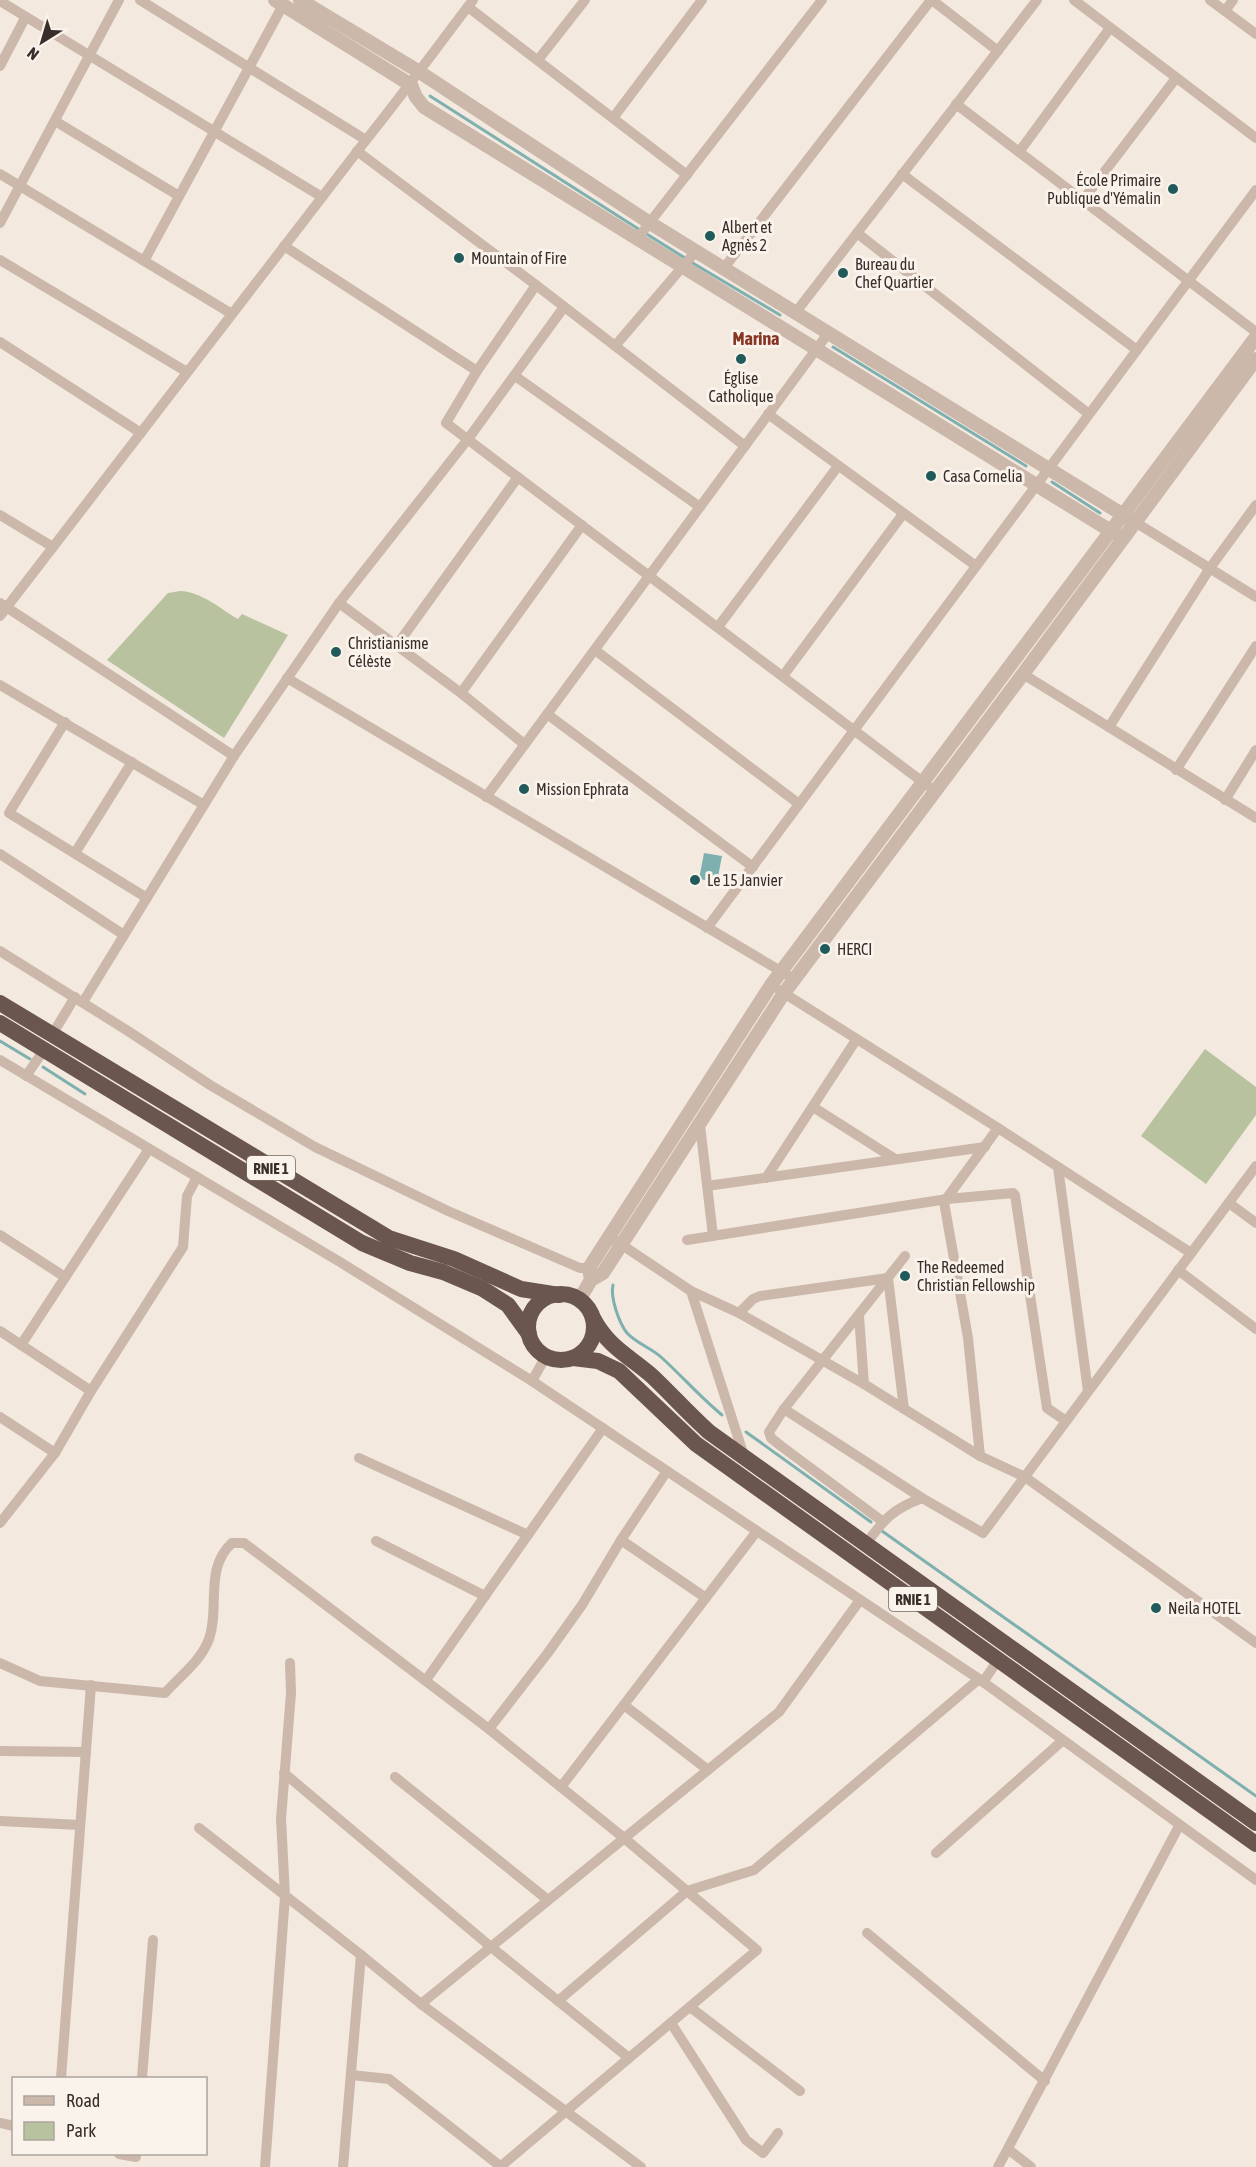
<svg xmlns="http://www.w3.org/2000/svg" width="1256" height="2167" viewBox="0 0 1256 2167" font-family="'Asap Condensed',sans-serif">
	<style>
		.green { fill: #b8c29f }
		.water { fill: #7eb0b0 }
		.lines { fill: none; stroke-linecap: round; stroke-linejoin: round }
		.stream { stroke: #7eb0b0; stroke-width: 3 }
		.minor { stroke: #cbb8ab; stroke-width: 10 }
		.tertiary { stroke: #cbb8ab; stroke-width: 14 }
		.trunk { stroke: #6a564e; stroke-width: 16 }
		.poi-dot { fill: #205a5b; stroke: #faf3ec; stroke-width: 2 }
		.labels { text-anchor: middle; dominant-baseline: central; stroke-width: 6; stroke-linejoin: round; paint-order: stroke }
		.shield { fill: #faf3ec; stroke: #736964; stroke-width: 1.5 }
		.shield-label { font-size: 15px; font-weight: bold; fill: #392e2a }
		.poi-label { font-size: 16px; fill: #392e2a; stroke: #faf3ec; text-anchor: start }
		.neighbourhood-label { font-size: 18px; font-weight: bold; fill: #883624; stroke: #faf3ec }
	</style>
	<rect width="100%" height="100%" fill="#f3e9df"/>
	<g class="green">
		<path d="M180,591C202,592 219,608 238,619L242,614L288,635L224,738L107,660L168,593Z"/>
		<polygon points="1205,1049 1256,1087 1256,1115 1206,1184 1141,1136"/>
	</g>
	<polygon class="water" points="704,853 722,856 717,882 699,879"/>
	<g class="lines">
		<g class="stream">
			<polyline points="430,96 640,230"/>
			<polyline points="645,233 685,258"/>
			<polyline points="691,262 780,315"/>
			<polyline points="833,347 1026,466"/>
			<polyline points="1052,482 1100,513"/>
			<polyline points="0,1041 30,1059"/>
			<polyline points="43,1067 85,1094"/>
			<path d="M613,1285C610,1297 619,1323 627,1333C636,1343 651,1348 661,1357C682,1376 700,1397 722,1415"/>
			<polyline points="746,1432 871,1522"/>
			<polyline points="882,1531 1256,1796"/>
		</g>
		<g class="minor">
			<polyline points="140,0 366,140"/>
			<polyline points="932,0 998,51"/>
			<polyline points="1074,0 1256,138"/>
			<polyline points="1210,0 1256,34"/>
			<polyline points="0,1 322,197"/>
			<polyline points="468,7 687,175"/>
			<polyline points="1225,11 1233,0"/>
			<polyline points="538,60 585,0"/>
			<polyline points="0,66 25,18"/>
			<polyline points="956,104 1256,332"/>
			<polyline points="613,118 702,0"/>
			<polyline points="55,121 179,196"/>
			<polyline points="357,151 536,285 745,446"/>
			<polyline points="1019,152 1110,28"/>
			<polyline points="0,174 232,314"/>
			<polyline points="902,174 1137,350"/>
			<polyline points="1083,200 1176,78"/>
			<polyline points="0,223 119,0"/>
			<polyline points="857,233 1089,414"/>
			<polyline points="637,239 822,0"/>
			<polyline points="284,246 477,371"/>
			<polyline points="0,260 187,372"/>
			<polyline points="144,261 283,5"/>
			<polyline points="724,268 931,0"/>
			<polyline points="536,285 477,371 446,423 928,786"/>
			<polyline points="796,312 1037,0"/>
			<polyline points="0,342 141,433"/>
			<polyline points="615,346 696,251"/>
			<polyline points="515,376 700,507"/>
			<polyline points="768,414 976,566"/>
			<polyline points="0,515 53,547"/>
			<polyline points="1135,522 1256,597"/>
			<polyline points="0,603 234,756"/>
			<polyline points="339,603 461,693 524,744"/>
			<path d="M0,616L366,140C403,94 437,47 473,0"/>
			<polyline points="718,627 838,466"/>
			<polyline points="397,645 518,477"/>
			<polyline points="595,650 799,804"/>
			<polyline points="1023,674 1256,818"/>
			<polyline points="783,676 903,514"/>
			<polyline points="287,678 794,979"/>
			<polyline points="0,685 204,805"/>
			<polyline points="461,693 582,525"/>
			<polyline points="547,714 753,867"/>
			<polyline points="65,722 9,813 147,898"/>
			<polyline points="1109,727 1210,568 1256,505"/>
			<polyline points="1176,770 1256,646"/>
			<polyline points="486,797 829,332"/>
			<polyline points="1225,800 1256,750"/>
			<polyline points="75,853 132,762"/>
			<polyline points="0,854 124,935"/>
			<polyline points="707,928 1256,190"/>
			<polyline points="0,951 128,1031 210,1085 315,1147 448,1211 573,1265 580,1268 589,1268"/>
			<polyline points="779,990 998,1128 1191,1253"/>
			<polyline points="83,1002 234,756 339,603 468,439 564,307"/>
			<polyline points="52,1035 75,997"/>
			<polyline points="0,1060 340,1262 532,1381 979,1679 1256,1880"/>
			<polyline points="26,1076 44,1050"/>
			<polyline points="813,1107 895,1159"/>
			<polyline points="700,1125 713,1236"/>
			<polyline points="1058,1167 1088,1391"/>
			<polyline points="766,1178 856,1040"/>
			<polyline points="707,1186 985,1147"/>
			<polyline points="1229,1203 1256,1223"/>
			<polyline points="0,1235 65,1277"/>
			<polyline points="610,1237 691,1291 739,1313 864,1384 980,1456 1025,1477 1256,1643"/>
			<polyline points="687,1240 947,1199 1013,1193 1015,1195 1047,1408 1066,1421"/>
			<polyline points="1178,1270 1256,1329"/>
			<polyline points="691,1291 744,1456"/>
			<polyline points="739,1313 753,1299 760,1296 888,1278 904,1409"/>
			<polyline points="859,1316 864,1384"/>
			<polyline points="0,1331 91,1391"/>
			<polyline points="21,1345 149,1149"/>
			<polyline points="532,1381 546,1356"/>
			<polyline points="784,1409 922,1498 983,1533 1256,1166"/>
			<polyline points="0,1417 55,1453"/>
			<polyline points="980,1456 968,1338 944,1202 998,1128"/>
			<polyline points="359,1458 528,1535"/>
			<polyline points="882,1521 781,1446 771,1438 769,1432 784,1409 905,1256"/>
			<polyline points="0,1523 55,1453 91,1391 183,1247 187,1196 197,1177"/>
			<polyline points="621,1540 706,1598"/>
			<polyline points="376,1541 485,1596"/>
			<path d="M866,1544C884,1519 893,1509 922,1498"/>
			<path d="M0,1663L40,1681L165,1693C180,1676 201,1661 209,1639C220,1608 204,1568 232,1543H244L489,1729L624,1838L757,1950L500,2167"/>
			<polyline points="426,1680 603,1428"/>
			<polyline points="983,1682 998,1660"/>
			<polyline points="624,1705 708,1770"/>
			<polyline points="489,1729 547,1654 582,1605 621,1540 667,1471"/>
			<polyline points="0,1751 86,1752"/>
			<polyline points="284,1773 491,1947 629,2058"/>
			<polyline points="395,1777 548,1900"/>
			<polyline points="561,1787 757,1531"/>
			<polyline points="0,1821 80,1825"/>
			<polyline points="199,1828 361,1955 421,2004 641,2167"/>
			<polyline points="936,1853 1062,1741"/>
			<polyline points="867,1933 1045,2081"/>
			<polyline points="558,2001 687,1891 754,1870 979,1679"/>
			<polyline points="421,2004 779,1712 860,1600"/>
			<polyline points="690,2007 800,2091"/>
			<polyline points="671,2023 746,2140 763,2153 778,2133"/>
			<polyline points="351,2075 389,2079 500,2166"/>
			<polyline points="61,2078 91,1685"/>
			<polyline points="142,2078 153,1940"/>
			<polyline points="0,2123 14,2126"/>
			<polyline points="1008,2149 1031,2167"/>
			<polyline points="119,2154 136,2157"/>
			<polyline points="265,2167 285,1896 281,1819 291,1693 290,1663"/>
			<polyline points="343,2167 361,1955"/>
			<polyline points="998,2167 1179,1826"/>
		</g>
		<g class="tertiary">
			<polyline points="275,0 411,85 416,97 424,107 1119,536"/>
			<polyline points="300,0 418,71 650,223 1130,519"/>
			<polyline points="591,1280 589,1268 771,985 1256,337"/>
			<polyline points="579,1300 591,1280 603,1273 784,993 1023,674 1256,359"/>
		</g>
		<g class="trunk">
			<polyline points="0,1003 389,1238 454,1259 521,1289 559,1295"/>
			<polyline points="0,1023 362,1243 410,1263 443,1272 483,1289 508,1305 529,1334"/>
			<circle cx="561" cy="1327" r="33"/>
			<path d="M593,1318C608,1347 629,1356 652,1376C671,1394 689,1414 709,1432L1256,1823"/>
			<polyline points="573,1358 598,1361 619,1371 696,1444 1256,1844"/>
		</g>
	</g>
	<g class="poi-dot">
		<circle cx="1173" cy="189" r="6"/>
		<circle cx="710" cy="236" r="6"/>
		<circle cx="459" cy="258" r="6"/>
		<circle cx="843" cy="273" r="6"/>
		<circle cx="741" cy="359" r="6"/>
		<circle cx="931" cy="476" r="6"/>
		<circle cx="336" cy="652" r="6"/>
		<circle cx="524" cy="789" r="6"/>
		<circle cx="695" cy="880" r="6"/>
		<circle cx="825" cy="949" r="6"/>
		<circle cx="905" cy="1276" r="6"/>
		<circle cx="1156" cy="1608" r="6"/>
	</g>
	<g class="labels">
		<g class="shield">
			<rect x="247" y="1156" width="48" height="24" rx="4.5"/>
			<rect x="889" y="1587" width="48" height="24" rx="4.5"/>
		</g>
		<g class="shield-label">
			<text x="271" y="1168">RNIE 1</text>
			<text x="913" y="1599">RNIE 1</text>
		</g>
		<g class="poi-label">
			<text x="1161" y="180" text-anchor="end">École Primaire<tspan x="1161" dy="18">Publique d'Yémalin</tspan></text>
			<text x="722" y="227">Albert et<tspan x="722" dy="18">Agnès 2</tspan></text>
			<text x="471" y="258">Mountain of Fire</text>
			<text x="855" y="264">Bureau du<tspan x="855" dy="18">Chef Quartier</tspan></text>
			<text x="741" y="378" text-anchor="middle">Église<tspan x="741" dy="18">Catholique</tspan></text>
			<text x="943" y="476">Casa Cornelia</text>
			<text x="348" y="643">Christianisme<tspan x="348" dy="18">Célèste</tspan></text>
			<text x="536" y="789">Mission Ephrata</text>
			<text x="707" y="880">Le 15 Janvier</text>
			<text x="837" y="949">HERCI</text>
			<text x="917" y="1267">The Redeemed<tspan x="917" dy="18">Christian Fellowship</tspan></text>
			<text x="1168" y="1608">Neila HOTEL</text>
		</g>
		<g class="neighbourhood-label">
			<text x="756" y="338">Marina</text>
		</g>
	</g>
	<rect x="12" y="2077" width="195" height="78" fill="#faf3ec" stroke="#ada49e" stroke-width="1.5"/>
	<rect x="24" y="2096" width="30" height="9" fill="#cbb8ab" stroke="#ada49e" stroke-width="1.5"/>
	<text x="66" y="2107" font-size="18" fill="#392e2a">Road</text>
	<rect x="24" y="2122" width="30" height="18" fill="#b8c29f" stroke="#ada49e" stroke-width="1.5"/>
	<text x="66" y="2137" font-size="18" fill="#392e2a">Park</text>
	<g transform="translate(42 42) rotate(217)" stroke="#faf3ec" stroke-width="4.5" paint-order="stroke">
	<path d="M0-4.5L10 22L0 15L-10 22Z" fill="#392e2a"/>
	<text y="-9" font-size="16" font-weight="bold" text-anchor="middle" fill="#392e2a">N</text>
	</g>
</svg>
